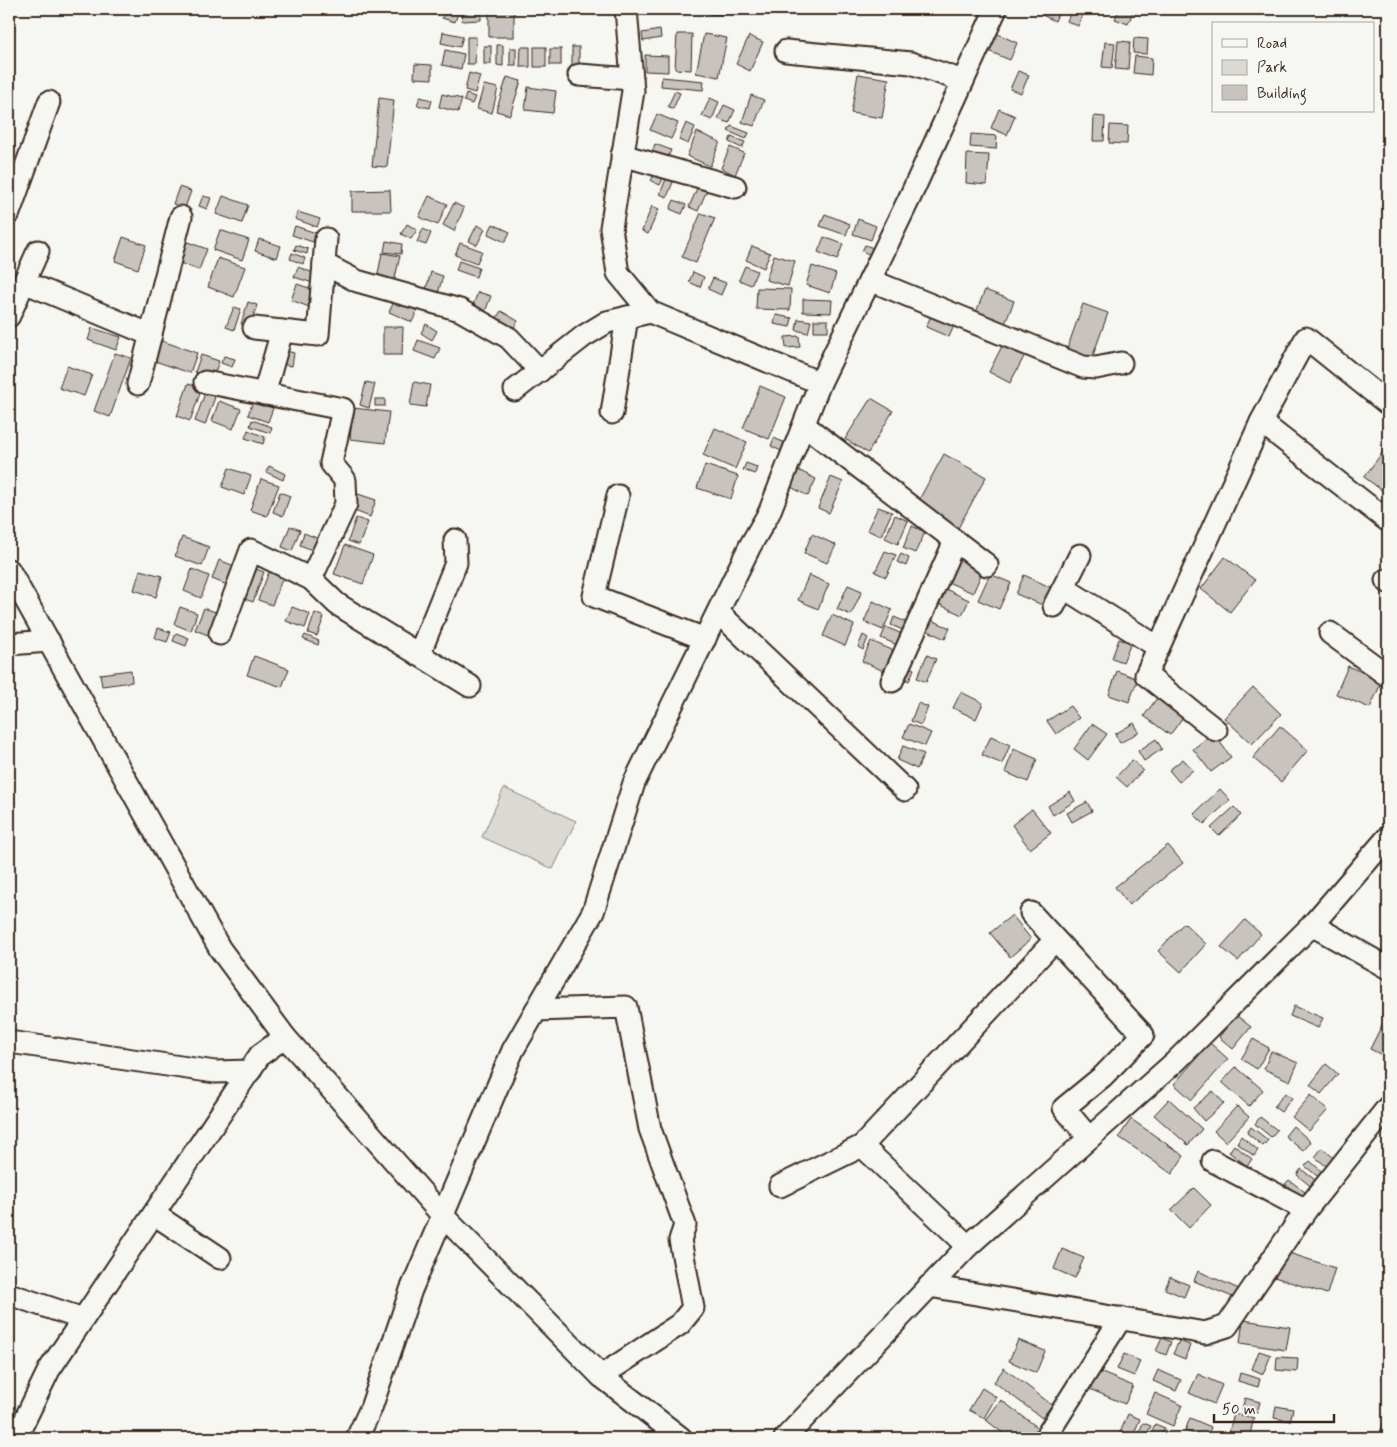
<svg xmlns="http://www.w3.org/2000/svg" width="1397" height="1447" viewBox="0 0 1397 1447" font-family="Mynerve,sans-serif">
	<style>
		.green { fill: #dad9d3; stroke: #8a8278 }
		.building { fill: #c8c3be; stroke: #3b2a1e }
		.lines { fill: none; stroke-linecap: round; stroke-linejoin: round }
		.minor-casing { stroke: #3b2a1e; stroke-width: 25 }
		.minor { stroke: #f6f6f2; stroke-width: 21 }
	</style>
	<rect width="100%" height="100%" fill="#f6f6f2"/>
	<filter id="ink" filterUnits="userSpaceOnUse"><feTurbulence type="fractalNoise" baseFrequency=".02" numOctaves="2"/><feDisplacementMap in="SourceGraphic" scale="10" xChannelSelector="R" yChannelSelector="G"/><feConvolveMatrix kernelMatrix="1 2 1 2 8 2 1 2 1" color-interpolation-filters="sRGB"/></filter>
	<g filter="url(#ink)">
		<polygon class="green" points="504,788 576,821 553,869 482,837"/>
		<g class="building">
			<polygon points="446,9 459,10 455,22 442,18"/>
			<polygon points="461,9 481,9 481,20 462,21"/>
			<polygon points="709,9 724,9 724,15 709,14"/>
			<polygon points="1042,9 1060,9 1055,21 1040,14"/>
			<polygon points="1072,9 1084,13 1078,26 1067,21"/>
			<polygon points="1119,9 1134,9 1128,24 1115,19"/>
			<rect x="489" y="10" width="25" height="27"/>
			<polygon points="660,30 661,38 643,41 642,33"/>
			<polygon points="443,32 463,36 460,47 441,43"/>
			<polygon points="996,33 1017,43 1010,60 988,51"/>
			<polygon points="677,34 692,34 691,70 675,69"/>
			<polygon points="704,34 727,38 719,77 696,73"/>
			<polygon points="749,36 763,42 750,71 736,64"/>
			<polygon points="467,37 476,37 475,64 467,64"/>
			<polygon points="1134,38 1148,39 1147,54 1133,53"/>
			<polygon points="1118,41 1130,42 1128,70 1115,69"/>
			<polygon points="1105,42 1115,43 1112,68 1102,67"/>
			<polygon points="497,45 503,45 503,66 497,65"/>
			<rect x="484" y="46" width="7" height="18"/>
			<polygon points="521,47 530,47 530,67 520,67"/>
			<rect x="534" y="47" width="12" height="20"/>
			<rect x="572" y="47" width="7" height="18"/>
			<rect x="510" y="48" width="6" height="17"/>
			<rect x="550" y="49" width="11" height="16"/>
			<polygon points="445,50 464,54 461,69 442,65"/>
			<polygon points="645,55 668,56 668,72 645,71"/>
			<polygon points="1135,56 1152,58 1151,75 1133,73"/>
			<polygon points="415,64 432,65 432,79 414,78"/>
			<polygon points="1018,71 1029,75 1021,93 1010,89"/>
			<polygon points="469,73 480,76 475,93 465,90"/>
			<polygon points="858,74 889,79 882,118 851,113"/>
			<polygon points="507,77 521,81 510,115 496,111"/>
			<polygon points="662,77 704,81 703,90 661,86"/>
			<polygon points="484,85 498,88 492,113 477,109"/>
			<polygon points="528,87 556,91 553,113 525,110"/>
			<polygon points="675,91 680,93 673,109 668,106"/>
			<polygon points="442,94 462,99 458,112 439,107"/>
			<polygon points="466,94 475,97 472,104 464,101"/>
			<polygon points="751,95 764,100 754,126 742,122"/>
			<polygon points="420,97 432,100 430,108 417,105"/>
			<polygon points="379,98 394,100 387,167 372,166"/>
			<polygon points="710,98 719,102 712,120 702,116"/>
			<polygon points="724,105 735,110 729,123 718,119"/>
			<polygon points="999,109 1015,116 1007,135 991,128"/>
			<polygon points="657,114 678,123 671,139 650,130"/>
			<polygon points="1094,116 1105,117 1104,141 1093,141"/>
			<polygon points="686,123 695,127 688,144 679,140"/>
			<polygon points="1110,125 1128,126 1127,144 1109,143"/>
			<polygon points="731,126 749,133 746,139 728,131"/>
			<polygon points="697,132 720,142 710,166 687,156"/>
			<polygon points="971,134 997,136 996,149 970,147"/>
			<polygon points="731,137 745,142 742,148 729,142"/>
			<polygon points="655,144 671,150 666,161 651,155"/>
			<polygon points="730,147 744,153 735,175 721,168"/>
			<polygon points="967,154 989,155 987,185 966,183"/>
			<polygon points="658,166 667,170 660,185 651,181"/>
			<polygon points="668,174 675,177 667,197 660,194"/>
			<polygon points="698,186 707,190 698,211 689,207"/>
			<polygon points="179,187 191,191 185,208 173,204"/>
			<polygon points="390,190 391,211 352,211 352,191"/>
			<polygon points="203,196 211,198 207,209 199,206"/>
			<polygon points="223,196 248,205 242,223 216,214"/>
			<polygon points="429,196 447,204 438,225 419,217"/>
			<polygon points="674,200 686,205 682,214 670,209"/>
			<polygon points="454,203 464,208 454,231 443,225"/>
			<polygon points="652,206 659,209 648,234 642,231"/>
			<polygon points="298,212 320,219 317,227 295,219"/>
			<polygon points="701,213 715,218 696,263 682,257"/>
			<polygon points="825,214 850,224 846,235 820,226"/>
			<polygon points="858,219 876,226 871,240 853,234"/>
			<polygon points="407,224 417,230 411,239 401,234"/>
			<polygon points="493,224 510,232 505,242 488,234"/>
			<polygon points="477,225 485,229 477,245 469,241"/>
			<polygon points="295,226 316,233 313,242 292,235"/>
			<polygon points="423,229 431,233 426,245 417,242"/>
			<polygon points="220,230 249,240 242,260 213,250"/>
			<polygon points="123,237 146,245 138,269 115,261"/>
			<polygon points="824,237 843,244 837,260 818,252"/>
			<polygon points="259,239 281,246 277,258 255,251"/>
			<polygon points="182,240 207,249 199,270 174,261"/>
			<polygon points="386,241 402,244 401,254 384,252"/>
			<polygon points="460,243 482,251 477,263 455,255"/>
			<polygon points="296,245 308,249 307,254 294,250"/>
			<polygon points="865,245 876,249 873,256 862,251"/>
			<polygon points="752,246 770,253 764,268 746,260"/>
			<polygon points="292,253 305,258 303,264 290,259"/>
			<polygon points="382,253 400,256 394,282 377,279"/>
			<polygon points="774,255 795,261 788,286 766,280"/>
			<polygon points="218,258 245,267 234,297 208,287"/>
			<polygon points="459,261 479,268 476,277 456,270"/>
			<polygon points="745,266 757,271 751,285 739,280"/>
			<polygon points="812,266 836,274 830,293 806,285"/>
			<polygon points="298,267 316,274 313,283 294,277"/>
			<polygon points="431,272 443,276 436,300 424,296"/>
			<polygon points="693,272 704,277 700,287 689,282"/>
			<polygon points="713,278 726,283 721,295 708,289"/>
			<polygon points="297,284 315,290 309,307 291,300"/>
			<polygon points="757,288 791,289 790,310 756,309"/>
			<polygon points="985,290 1014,301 1003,329 974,317"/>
			<polygon points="478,292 491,296 482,320 469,315"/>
			<polygon points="397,296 419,307 412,322 389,312"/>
			<polygon points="803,299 832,300 831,313 803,312"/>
			<polygon points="248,302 257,305 250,327 241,324"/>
			<polygon points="1083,304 1108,313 1091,361 1066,352"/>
			<polygon points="234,307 241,309 234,330 226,327"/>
			<polygon points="501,311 518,321 510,334 493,324"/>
			<polygon points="933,311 956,321 949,337 926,327"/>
			<polygon points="776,315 792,318 790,327 774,324"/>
			<polygon points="798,319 811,321 808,333 796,330"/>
			<rect x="814" y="320" width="14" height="11"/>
			<polygon points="426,324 437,331 432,340 421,333"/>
			<polygon points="383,327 403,327 402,355 383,355"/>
			<polygon points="92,328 121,337 116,350 88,340"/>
			<polygon points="799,336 800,347 786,348 785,337"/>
			<polygon points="159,340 197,353 190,373 152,360"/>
			<polygon points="418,340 440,348 435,359 414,351"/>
			<polygon points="1005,340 1027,351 1010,383 989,372"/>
			<polygon points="278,349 294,353 292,366 275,363"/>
			<polygon points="115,353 131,358 110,417 94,411"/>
			<polygon points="201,355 219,361 213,378 195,372"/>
			<polygon points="224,356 235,359 232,367 221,363"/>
			<polygon points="67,366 92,375 84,396 59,388"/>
			<polygon points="366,382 375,384 369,408 360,405"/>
			<polygon points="414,382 430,385 426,407 410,405"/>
			<polygon points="188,384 202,388 190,421 177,416"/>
			<polygon points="760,386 786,397 769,439 743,428"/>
			<polygon points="205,393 215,397 205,425 195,421"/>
			<polygon points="871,398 893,411 868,453 845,439"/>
			<rect x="375" y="399" width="10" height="7"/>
			<polygon points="219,401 241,409 233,429 212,421"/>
			<polygon points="253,401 273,408 268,422 248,415"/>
			<polygon points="353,408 389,412 385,443 350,439"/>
			<polygon points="252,420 272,427 270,433 250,426"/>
			<polygon points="715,428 747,442 735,469 703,455"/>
			<polygon points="248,430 265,437 263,444 245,438"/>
			<polygon points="774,438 787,444 783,452 771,446"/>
			<polygon points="1388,445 1388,486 1384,492 1364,477"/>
			<polygon points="944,454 986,477 957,530 915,507"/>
			<polygon points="746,463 757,467 755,474 743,470"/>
			<polygon points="705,465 738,476 731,499 697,488"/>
			<polygon points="269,466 285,474 283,480 266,472"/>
			<polygon points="229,468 251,476 244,495 222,487"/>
			<polygon points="796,469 816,479 808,496 787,485"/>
			<polygon points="831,477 843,482 829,513 818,508"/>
			<polygon points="261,479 279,485 267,516 250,510"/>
			<polygon points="280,492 290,496 283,516 273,512"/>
			<polygon points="358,494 376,500 370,517 352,510"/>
			<polygon points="878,507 892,512 881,536 867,530"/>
			<polygon points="895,515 908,521 898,544 885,538"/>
			<polygon points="356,518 368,522 359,545 348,541"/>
			<polygon points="290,526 300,530 292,551 282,547"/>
			<polygon points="912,526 925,532 915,553 903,548"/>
			<polygon points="304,533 322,540 317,552 300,545"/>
			<polygon points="812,534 836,545 827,563 804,553"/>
			<polygon points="182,537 209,547 202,566 175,556"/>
			<polygon points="345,545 373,555 363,584 334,574"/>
			<polygon points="885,551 896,555 886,577 875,572"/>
			<polygon points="901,554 909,558 906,566 897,562"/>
			<polygon points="954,556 983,570 973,593 943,580"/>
			<polygon points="1225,557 1255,580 1230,612 1201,589"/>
			<polygon points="219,560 237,567 230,586 212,579"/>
			<polygon points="248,566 264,572 253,602 236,596"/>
			<polygon points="192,569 209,576 201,598 184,591"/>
			<polygon points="140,570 162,576 156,597 134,590"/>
			<polygon points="269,572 283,577 272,605 258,600"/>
			<polygon points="990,574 1011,583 999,609 978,600"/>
			<polygon points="809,575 829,584 818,609 798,600"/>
			<polygon points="1024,575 1052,588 1045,606 1016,594"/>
			<polygon points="848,585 862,591 851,615 837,609"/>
			<polygon points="941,587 969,600 962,615 934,602"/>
			<polygon points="873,601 892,610 883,630 864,622"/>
			<polygon points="180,607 197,613 191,631 174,624"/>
			<polygon points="292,607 310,614 305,628 286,621"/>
			<polygon points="204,608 221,614 213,637 195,630"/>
			<polygon points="315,613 324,617 317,636 308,633"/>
			<polygon points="832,615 854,625 845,646 823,636"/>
			<polygon points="894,617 913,625 910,633 891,625"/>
			<polygon points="927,618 950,628 945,639 922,628"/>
			<polygon points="886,627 909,637 904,648 881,638"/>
			<polygon points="158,628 171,632 167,642 155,638"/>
			<polygon points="176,633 189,638 186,646 173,641"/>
			<polygon points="305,635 319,641 318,645 303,639"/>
			<polygon points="863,635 868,638 863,650 858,647"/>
			<polygon points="1119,639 1131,643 1123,662 1112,658"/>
			<polygon points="871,641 899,653 890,674 862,661"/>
			<polygon points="927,655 936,659 926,682 917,678"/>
			<polygon points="254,656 289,669 282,687 247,675"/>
			<polygon points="906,665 914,669 909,681 900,677"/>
			<polygon points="1348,666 1382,681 1370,708 1336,694"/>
			<polygon points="131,670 132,682 102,686 100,674"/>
			<polygon points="1117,671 1138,679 1129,702 1109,695"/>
			<polygon points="1253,687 1281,714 1252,744 1224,718"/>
			<polygon points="961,692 983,703 976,719 953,708"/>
			<polygon points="1157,698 1183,717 1170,735 1144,716"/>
			<polygon points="918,703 928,707 921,725 911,721"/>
			<polygon points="1070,706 1079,718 1056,734 1047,721"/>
			<polygon points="1134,723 1139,732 1120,743 1115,734"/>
			<polygon points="909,724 931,733 925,746 903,737"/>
			<polygon points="1092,724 1107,734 1088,760 1074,749"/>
			<polygon points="1280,726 1308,750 1281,782 1253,758"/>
			<polygon points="1213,733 1231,757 1211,772 1193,749"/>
			<polygon points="991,736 1010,745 1002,764 982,755"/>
			<polygon points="1156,739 1162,749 1144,761 1138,751"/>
			<polygon points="903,746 924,754 917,769 897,760"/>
			<polygon points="1014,749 1037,759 1028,782 1005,772"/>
			<polygon points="1183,759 1193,770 1179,782 1169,770"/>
			<polygon points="1132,760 1143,770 1127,787 1116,777"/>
			<polygon points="1220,789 1230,800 1204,824 1194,814"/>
			<polygon points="1070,792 1075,801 1053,815 1048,806"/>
			<polygon points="1087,802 1092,811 1072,822 1067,813"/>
			<polygon points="1234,807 1241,815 1219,836 1211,828"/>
			<polygon points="1032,809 1051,833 1030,849 1012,825"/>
			<polygon points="1168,845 1183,863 1129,905 1115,887"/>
			<polygon points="1012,915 1031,939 1010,957 990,933"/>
			<polygon points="1245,920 1261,934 1238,961 1221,947"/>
			<polygon points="1184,923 1206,944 1181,972 1158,951"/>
			<polygon points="1294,1006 1323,1018 1318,1028 1290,1016"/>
			<polygon points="1236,1015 1251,1027 1233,1049 1219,1037"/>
			<polygon points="1385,1019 1388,1020 1388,1058 1370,1049"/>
			<polygon points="1253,1039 1269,1048 1257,1069 1241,1059"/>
			<polygon points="1210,1043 1228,1059 1192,1100 1174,1084"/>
			<polygon points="1271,1051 1298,1063 1290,1081 1264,1069"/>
			<polygon points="1326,1064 1338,1074 1321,1094 1310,1085"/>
			<polygon points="1236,1067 1263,1090 1249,1106 1222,1082"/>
			<polygon points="1213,1091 1224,1103 1204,1121 1193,1108"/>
			<polygon points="1285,1093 1292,1098 1281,1112 1274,1107"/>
			<polygon points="1311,1095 1328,1110 1309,1131 1292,1117"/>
			<polygon points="1169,1099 1202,1129 1188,1145 1154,1115"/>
			<polygon points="1237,1106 1249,1117 1226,1142 1214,1131"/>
			<polygon points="1260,1117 1277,1130 1271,1137 1255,1124"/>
			<polygon points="1131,1119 1184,1156 1172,1174 1119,1137"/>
			<polygon points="1293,1126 1311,1142 1303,1151 1285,1136"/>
			<polygon points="1251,1127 1268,1140 1263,1146 1247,1133"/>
			<polygon points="1241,1136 1258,1150 1254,1156 1237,1143"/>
			<polygon points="1234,1145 1252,1159 1247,1166 1229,1152"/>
			<polygon points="1322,1148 1339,1162 1332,1171 1315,1157"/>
			<polygon points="1310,1161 1326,1175 1322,1180 1305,1166"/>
			<polygon points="1301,1169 1319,1183 1314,1189 1297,1175"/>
			<polygon points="1289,1180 1309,1195 1305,1200 1285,1184"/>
			<polygon points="1194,1188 1211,1205 1189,1228 1171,1210"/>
			<polygon points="1062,1249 1084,1258 1075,1278 1054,1269"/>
			<polygon points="1280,1250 1335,1268 1327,1294 1271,1276"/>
			<polygon points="1198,1271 1239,1289 1235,1298 1194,1281"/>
			<polygon points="1170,1277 1189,1285 1184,1297 1165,1289"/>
			<polygon points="1243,1320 1290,1327 1286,1350 1240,1343"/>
			<polygon points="1162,1338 1171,1342 1166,1355 1156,1351"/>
			<polygon points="1018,1340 1045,1351 1036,1373 1009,1361"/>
			<polygon points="1179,1341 1190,1345 1185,1359 1173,1354"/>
			<polygon points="1259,1351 1271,1355 1263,1374 1252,1369"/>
			<polygon points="1124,1354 1140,1361 1134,1376 1117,1369"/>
			<polygon points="1277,1357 1298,1358 1297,1372 1276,1370"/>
			<polygon points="1004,1368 1052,1405 1042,1418 994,1382"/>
			<polygon points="1095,1370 1133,1386 1125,1404 1087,1388"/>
			<polygon points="1158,1370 1181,1380 1176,1391 1153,1381"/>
			<polygon points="1240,1373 1260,1379 1258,1387 1238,1381"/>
			<polygon points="1198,1374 1222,1385 1214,1404 1189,1393"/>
			<polygon points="982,1388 996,1397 984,1418 969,1410"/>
			<polygon points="1155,1393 1182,1405 1173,1426 1146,1414"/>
			<polygon points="1245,1398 1260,1402 1257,1413 1242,1409"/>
			<polygon points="1001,1400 1041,1430 1034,1438 1009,1438 986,1420"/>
			<polygon points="1276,1406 1293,1409 1290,1421 1274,1418"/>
			<polygon points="1234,1413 1254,1418 1249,1438 1229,1433"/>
			<polygon points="1128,1414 1140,1419 1132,1438 1119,1435"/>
			<polygon points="1190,1418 1211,1427 1207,1438 1185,1431"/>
			<polygon points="1143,1423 1151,1426 1145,1438 1137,1438"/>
			<polygon points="1155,1424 1165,1428 1162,1433 1160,1438 1149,1438"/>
			<polygon points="1383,1424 1388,1426 1388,1438 1378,1438"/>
		</g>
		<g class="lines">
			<g class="minor-casing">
				<g id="minor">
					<polyline points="626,9 633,91 611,228 618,273 650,312 820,383"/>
					<polyline points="786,51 911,63 963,81"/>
					<polyline points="579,75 632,79"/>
					<polyline points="622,155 735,187"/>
					<polyline points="9,213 49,102"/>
					<polyline points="324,264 357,281 460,310 509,338 540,371"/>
					<polyline points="870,280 1083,367 1096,368 1121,363"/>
					<polyline points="24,282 151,335"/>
					<polyline points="9,316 38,251"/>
					<polyline points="254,328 318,335 326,239"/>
					<polyline points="205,382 343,409 331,463 345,480 346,504 311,579"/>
					<polyline points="138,384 181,217"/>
					<polyline points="515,390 584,336 607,322 650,312"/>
					<polyline points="264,394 282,331"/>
					<polyline points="612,413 627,317"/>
					<polyline points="1261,422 1388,521"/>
					<polyline points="804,425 987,565"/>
					<polyline points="618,496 594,596 705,639"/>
					<polyline points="9,570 220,949 285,1037 442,1215 601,1376 681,1438"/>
					<polyline points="1386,580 1388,582"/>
					<polyline points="1064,588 1158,647"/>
					<polyline points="1054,606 1080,555"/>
					<polyline points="718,612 905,790"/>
					<polyline points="1330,633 1388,676"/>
					<polyline points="220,634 251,550 311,579 337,604 470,686"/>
					<polyline points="9,644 49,641"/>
					<polyline points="419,655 456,563 455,540"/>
					<polyline points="892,681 955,541"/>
					<polyline points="1216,730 1146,675 1261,422 1306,338 1388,404"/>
					<polyline points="1031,913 1143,1035 1103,1076 1064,1108 1089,1138"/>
					<polyline points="1312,925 1388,968"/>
					<polyline points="536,1010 626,1007 650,1129 685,1225 680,1240 693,1308 680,1324 601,1376"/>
					<polyline points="9,1042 215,1072 250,1071"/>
					<polyline points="862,1146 968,1246"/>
					<polyline points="1213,1161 1306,1210"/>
					<polyline points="780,1186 862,1146 1055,940"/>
					<polyline points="154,1214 220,1258"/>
					<polyline points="929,1286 1205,1333 1227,1326 1306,1210 1388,1107"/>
					<polyline points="9,1294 83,1319"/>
					<polyline points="16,1438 49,1370 260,1055 285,1037"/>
					<polyline points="357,1438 371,1408 411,1290 513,1050 593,912 634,783 750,546 769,513 820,383 910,197 996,9"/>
					<polyline points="785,1438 968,1246 1176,1061 1312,925 1388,837"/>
					<polyline points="1045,1438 1121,1318"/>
				</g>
			</g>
			<use href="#minor" class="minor"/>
		</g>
	</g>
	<rect width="1397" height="1447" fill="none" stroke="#f6f6f2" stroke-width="30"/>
	<rect x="15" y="15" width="1367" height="1417" fill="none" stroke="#3b2a1e" stroke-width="2" filter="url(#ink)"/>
	<rect x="1212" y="22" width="162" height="90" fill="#f6f6f2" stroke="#aba49d"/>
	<rect x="1222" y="39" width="25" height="8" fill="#f6f6f2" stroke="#aba49d"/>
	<text x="1257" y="48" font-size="15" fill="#3b2a1e">Road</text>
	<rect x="1222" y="60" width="25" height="15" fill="#dad9d3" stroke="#aba49d"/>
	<text x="1257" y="72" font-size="15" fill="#3b2a1e">Park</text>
	<rect x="1222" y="85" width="25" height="15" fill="#c8c3be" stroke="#aba49d"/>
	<text x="1257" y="98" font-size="15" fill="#3b2a1e">Building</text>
	<path d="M1214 1414v8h120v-8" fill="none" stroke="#3b2a1e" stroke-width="2.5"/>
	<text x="1222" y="1414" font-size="15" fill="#3b2a1e" stroke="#f6f6f2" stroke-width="4" paint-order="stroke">50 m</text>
</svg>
